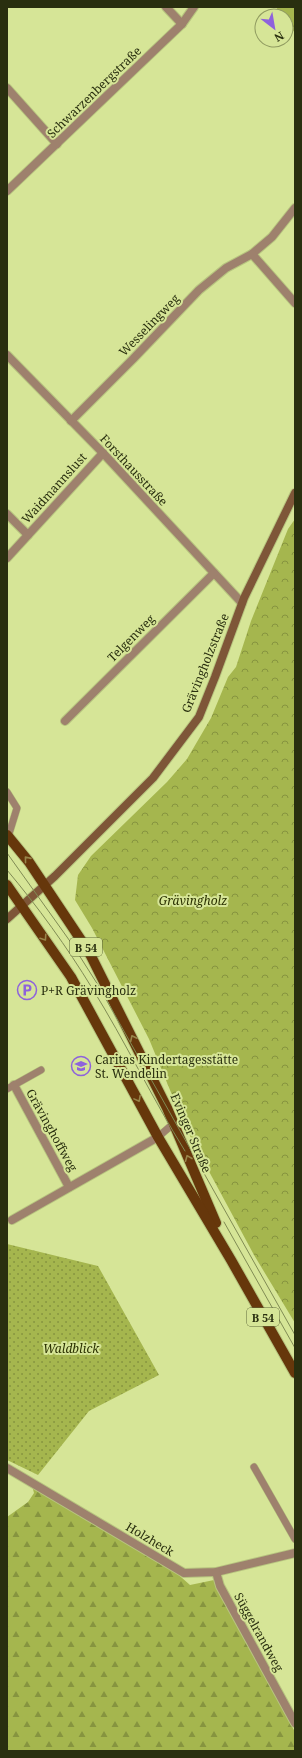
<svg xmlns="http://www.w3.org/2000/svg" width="302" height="1758" viewBox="0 0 302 1758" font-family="'Noto Serif',serif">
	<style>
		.grass { fill: url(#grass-dots) }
		.forest { fill: url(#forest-firs) }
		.park { fill: url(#park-crowns) }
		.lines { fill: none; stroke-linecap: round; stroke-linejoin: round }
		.service-casing { stroke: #b7c47f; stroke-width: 8 }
		.minor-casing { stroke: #b7c47f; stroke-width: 10 }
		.secondary-casing { stroke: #b7c47f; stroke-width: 10 }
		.primary-casing { stroke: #b7c47f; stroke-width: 12 }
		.service { stroke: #9e816d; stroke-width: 7 }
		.minor { stroke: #9e816d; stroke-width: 8 }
		.secondary { stroke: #7e5638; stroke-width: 8 }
		.primary { stroke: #66370b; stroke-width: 10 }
		.tram { stroke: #808b54; stroke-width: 1 }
		.oneway { stroke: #98854a }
		.labels { text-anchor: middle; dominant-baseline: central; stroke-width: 4; stroke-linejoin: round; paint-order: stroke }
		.shield { fill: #d6e597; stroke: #5d6638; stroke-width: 1 }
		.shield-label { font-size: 11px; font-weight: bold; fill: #292f0f }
		.street-label { font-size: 12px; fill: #292f0f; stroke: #d6e597 }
		.park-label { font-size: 12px; font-style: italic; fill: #2b3100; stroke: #d6e597 }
		.poi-label { font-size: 12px; fill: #292f0f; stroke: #d6e597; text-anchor: start }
	</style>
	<defs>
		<pattern id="grass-dots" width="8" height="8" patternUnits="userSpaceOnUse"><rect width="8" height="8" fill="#a5b64e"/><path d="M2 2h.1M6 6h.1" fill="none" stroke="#86943f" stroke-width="1.8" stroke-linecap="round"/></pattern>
		<pattern id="forest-firs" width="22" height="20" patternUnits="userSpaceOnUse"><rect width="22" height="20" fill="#a5b64e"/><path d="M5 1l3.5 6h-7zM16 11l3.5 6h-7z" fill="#86943f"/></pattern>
		<pattern id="park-crowns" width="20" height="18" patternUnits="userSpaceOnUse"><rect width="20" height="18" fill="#a5b64e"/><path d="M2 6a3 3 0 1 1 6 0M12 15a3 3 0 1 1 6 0" fill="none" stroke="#86943f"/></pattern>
	</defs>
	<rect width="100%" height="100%" fill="#d6e597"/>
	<polygon class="grass" points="7,1244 98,1266 159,1375 89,1411 38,1475 7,1460"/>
	<g class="forest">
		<polygon points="276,7 295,7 295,33 286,21 286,16 282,16"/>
		<polygon points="31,1482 163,1561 190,1585 214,1580 295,1732 295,1751 7,1751 7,1517 28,1502 34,1493"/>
	</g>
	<polygon class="park" points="295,519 295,1323 254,1255 191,1138 177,1107 149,1039 92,928 75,900 78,875 91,856 167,782 187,759 211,718 228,677 236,667 251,621 288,529"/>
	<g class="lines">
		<g class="service-casing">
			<g id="service">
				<polyline points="7,792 17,808 8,837"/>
				<polyline points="7,1089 41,1070"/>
				<polyline points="158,1137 173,1124"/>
				<polyline points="254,1467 295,1539"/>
			</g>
		</g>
		<g class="minor-casing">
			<g id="minor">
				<polyline points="166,7 182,24"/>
				<polyline points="7,88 57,144"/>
				<polyline points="7,191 182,24 194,7"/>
				<polyline points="252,254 272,237 295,208"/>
				<polyline points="7,355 103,453 242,603"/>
				<polyline points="71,421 133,359 199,290 226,268 252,254 295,303"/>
				<polyline points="7,514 28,535"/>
				<polyline points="7,558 103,453"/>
				<polyline points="65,721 214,573"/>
				<polyline points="14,1085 69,1187"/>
				<polyline points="12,1220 158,1137"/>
				<polyline points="7,1468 184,1573 216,1572 295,1553"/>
				<polyline points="216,1572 220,1586 295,1723"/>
			</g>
		</g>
		<g class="secondary-casing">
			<polyline id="secondary" points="7,919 55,876 153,778 199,717 215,677 244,598 295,493"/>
		</g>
		<g class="primary-casing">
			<g id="primary">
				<polyline points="7,835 29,862 89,952 167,1108 216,1223"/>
				<polyline points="7,885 71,977 158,1137 231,1260 295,1373"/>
			</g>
		</g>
		<use href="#service" class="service"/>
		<use href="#minor" class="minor"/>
		<use href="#secondary" class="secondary"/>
		<use href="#primary" class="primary"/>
		<g class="tram">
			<polyline points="7,853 72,944 98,985 295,1335"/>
			<path d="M7,870C38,907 67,947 92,988C125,1041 152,1098 185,1151"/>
			<polyline points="224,1222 295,1348"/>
		</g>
	</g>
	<defs><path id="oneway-chevron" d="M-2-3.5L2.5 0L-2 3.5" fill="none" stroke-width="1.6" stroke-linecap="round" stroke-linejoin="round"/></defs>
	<g class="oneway">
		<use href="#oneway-chevron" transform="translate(27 859) rotate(-129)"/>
		<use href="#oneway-chevron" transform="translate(44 938) rotate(56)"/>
		<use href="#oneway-chevron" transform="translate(133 1038) rotate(-116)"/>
		<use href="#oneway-chevron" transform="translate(138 1099) rotate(62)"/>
		<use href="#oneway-chevron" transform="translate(188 1158) rotate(-112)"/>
	</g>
	<defs>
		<g id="parking-ring" transform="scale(1)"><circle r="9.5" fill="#d6e597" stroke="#8e62dc" stroke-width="1.5"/><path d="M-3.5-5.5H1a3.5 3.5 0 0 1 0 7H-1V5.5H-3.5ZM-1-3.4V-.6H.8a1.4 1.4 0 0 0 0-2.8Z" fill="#8e62dc"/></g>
		<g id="school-ring" transform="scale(1)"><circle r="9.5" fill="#d6e597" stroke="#8e62dc" stroke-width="1.5"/><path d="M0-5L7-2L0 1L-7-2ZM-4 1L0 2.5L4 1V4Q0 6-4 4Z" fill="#8e62dc"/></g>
	</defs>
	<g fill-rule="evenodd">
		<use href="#parking-ring" x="27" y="990"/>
		<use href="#school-ring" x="81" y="1066"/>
	</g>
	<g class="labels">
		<g class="shield">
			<rect x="70" y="938" width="32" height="18" rx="3"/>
			<rect x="247" y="1308" width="32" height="18" rx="3"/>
		</g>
		<g class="shield-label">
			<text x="86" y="947">B 54</text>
			<text x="263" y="1317">B 54</text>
		</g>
		<g class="street-label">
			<text transform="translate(94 92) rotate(-44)">Schwarzenbergstraße</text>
			<text transform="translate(149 325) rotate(-46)">Wesselingweg</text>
			<text transform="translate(134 470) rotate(47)">Forsthausstraße</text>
			<text transform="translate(54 488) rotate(-48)">Waidmannslust</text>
			<text transform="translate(131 638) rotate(-45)">Telgenweg</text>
			<text transform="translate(205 663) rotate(-68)">Grävingholzstraße</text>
			<text transform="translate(52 1130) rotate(61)">Grävinghoffweg</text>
			<text transform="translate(191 1133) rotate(67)">Evinger Straße</text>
			<text transform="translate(150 1539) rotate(31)">Holzheck</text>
			<text transform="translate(259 1632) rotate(61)">Süggelrandweg</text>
		</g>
		<g class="park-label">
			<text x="193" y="900">Grävingholz</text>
			<text x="71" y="1348">Waldblick</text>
		</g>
		<g class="poi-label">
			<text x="41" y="990">P+R Grävingholz</text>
			<text x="95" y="1059">Caritas Kindertagesstätte<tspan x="95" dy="14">St. Wendelin</tspan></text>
		</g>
	</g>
	<rect width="302" height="1758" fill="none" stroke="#292f0f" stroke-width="16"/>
	<g transform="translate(274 28) rotate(149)"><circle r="19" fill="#d6e597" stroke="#919c61"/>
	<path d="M0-3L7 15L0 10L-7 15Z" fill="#8e62dc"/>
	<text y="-6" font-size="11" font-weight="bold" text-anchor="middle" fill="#292f0f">N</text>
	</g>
</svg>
